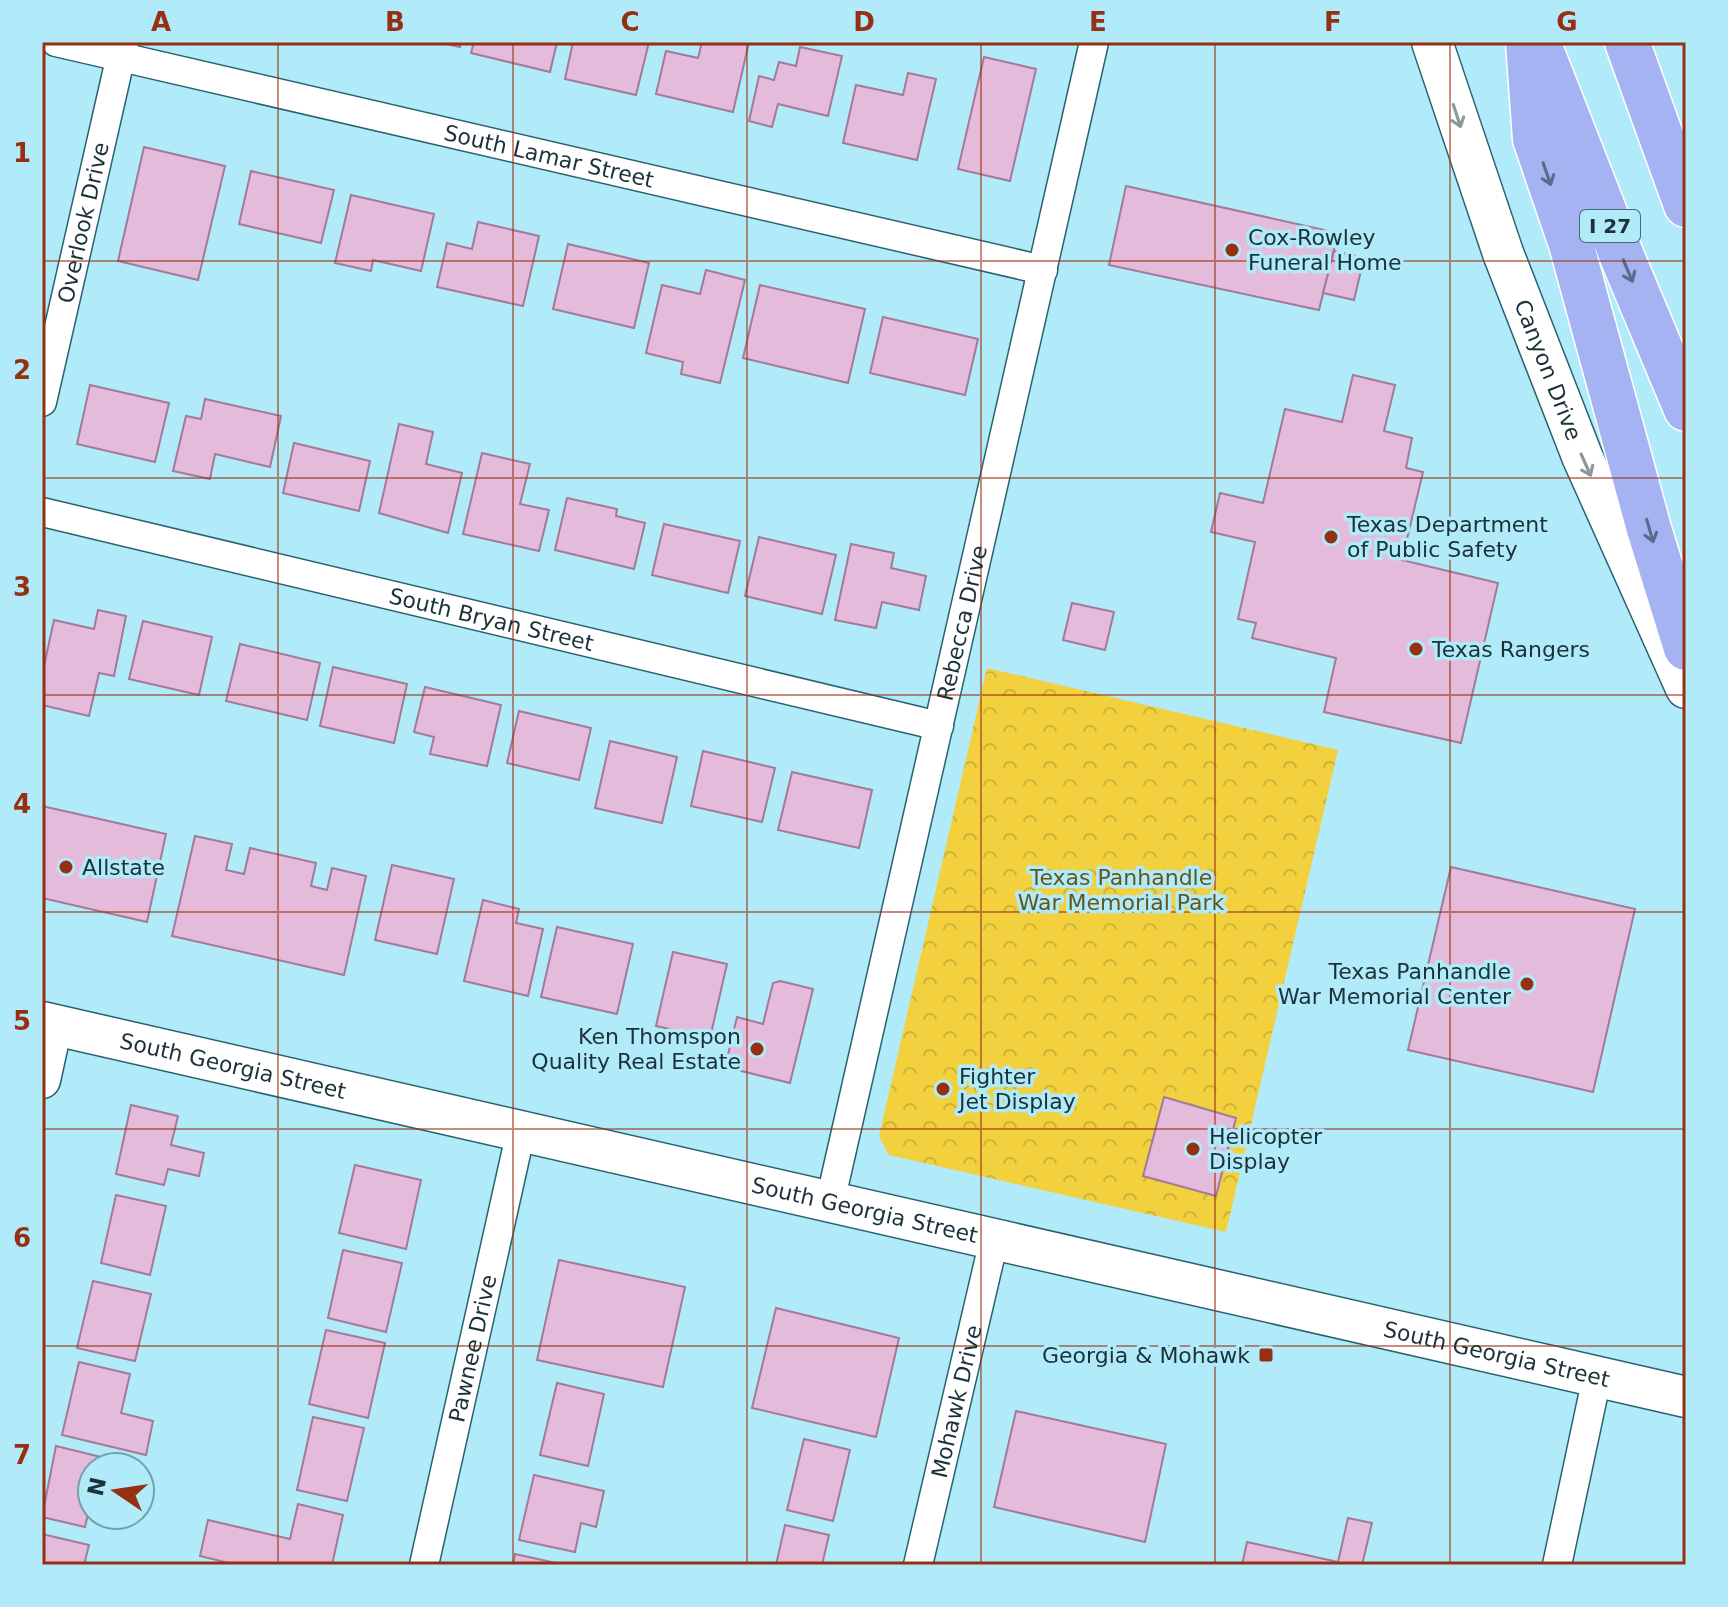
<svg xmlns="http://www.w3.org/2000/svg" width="1728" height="1607" viewBox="0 0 1728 1607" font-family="'DejaVu Sans',sans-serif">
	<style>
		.park { fill: url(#park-crowns) }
		.building { fill: #e4bbda; stroke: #a17b97; stroke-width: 2 }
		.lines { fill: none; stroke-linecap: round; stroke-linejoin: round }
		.minor-casing { stroke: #2a626f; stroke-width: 31 }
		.tertiary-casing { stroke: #2a626f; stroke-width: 39 }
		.secondary-casing { stroke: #2a626f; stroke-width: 43 }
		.motorway-casing { stroke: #fff; stroke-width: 47 }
		.minor { stroke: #fff; stroke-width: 28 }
		.tertiary { stroke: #fff; stroke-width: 36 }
		.secondary { stroke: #fff; stroke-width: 40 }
		.motorway { stroke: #a6b3f3; stroke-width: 44 }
		.oneway { stroke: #8d989c }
		.oneway2 { stroke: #5a6c8c }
		.grid { fill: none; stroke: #972f13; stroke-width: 2; stroke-opacity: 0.55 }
		.poi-dot { fill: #972f13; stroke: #b1eaf9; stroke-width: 3 }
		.labels { text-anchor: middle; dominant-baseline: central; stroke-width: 7; stroke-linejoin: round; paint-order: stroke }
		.shield { fill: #b1eaf9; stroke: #486972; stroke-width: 2 }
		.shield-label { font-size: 20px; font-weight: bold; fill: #1b3238 }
		.street-label { font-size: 22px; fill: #1b3238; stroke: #b1eaf9 }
		.poi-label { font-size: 22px; fill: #1b3238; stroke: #b1eaf9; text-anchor: start }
		.park-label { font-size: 22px; fill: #64561c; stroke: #b1eaf9 }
		.neatline { fill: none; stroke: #972f13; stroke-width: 3 }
		.grid-label { font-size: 26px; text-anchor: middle; font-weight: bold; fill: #972f13 }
	</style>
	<defs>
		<pattern id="park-crowns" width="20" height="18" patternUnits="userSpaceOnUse" patternTransform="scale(2)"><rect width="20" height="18" fill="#f2d03e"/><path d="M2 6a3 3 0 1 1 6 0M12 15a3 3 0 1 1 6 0" fill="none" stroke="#cfb337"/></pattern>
	</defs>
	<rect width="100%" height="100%" fill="#b1eaf9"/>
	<polygon class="park" points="987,668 1338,750 1226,1232 889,1155 879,1136"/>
	<g class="building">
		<polygon points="437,42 461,42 460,47"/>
		<polygon points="474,42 557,42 550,72 471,53"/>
		<polygon points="573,42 649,42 636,95 565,79"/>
		<polygon points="702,42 749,42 733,112 656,94 666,51 698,58"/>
		<polygon points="800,47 842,56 828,116 778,104 772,127 749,121 759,76 774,80 779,62 796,66"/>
		<polygon points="984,57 1036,69 1010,181 958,169"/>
		<polygon points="908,73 936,79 917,160 843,143 856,85 903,95"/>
		<polygon points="144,147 225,166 198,280 118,261"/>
		<polygon points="251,171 334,190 321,243 239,224"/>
		<polygon points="1126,186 1338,233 1319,310 1109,265"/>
		<polygon points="351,195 434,214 421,271 373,260 371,271 335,263"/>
		<polygon points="478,222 539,236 523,306 437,287 447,243 472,249"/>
		<polygon points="568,244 649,263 634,328 553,309"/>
		<polygon points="1334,251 1364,258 1354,300 1323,293"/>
		<polygon points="706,270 745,280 720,383 681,374 683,362 646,353 662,285 700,294"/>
		<polygon points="760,285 865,309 848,383 743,358"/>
		<polygon points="883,317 978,339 965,395 870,373"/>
		<polygon points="1353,375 1395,385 1384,431 1412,438 1406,468 1423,472 1402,560 1498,583 1461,743 1324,712 1336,658 1252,638 1256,623 1238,619 1255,542 1211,532 1220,493 1263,503 1285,409 1342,422"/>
		<polygon points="90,385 169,403 155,462 77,444"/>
		<polygon points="205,399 281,416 270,467 215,454 210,479 173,471 186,416 201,419"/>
		<polygon points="399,424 433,432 426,464 462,473 448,533 379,513"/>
		<polygon points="294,443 370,461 359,511 283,493"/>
		<polygon points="482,453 530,464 520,504 549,510 539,551 463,534"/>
		<polygon points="567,498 617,509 616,516 645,523 634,569 555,550"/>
		<polygon points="664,524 740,541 728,593 652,575"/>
		<polygon points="759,537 836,555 822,614 745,596"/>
		<polygon points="851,544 894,553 891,568 926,576 919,610 882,602 876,628 835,620"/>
		<polygon points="1072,603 1114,612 1105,650 1063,640"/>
		<polygon points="98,610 126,616 114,676 99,673 89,716 42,705 42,675 54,620 94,629"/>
		<polygon points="143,621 212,637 199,695 129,679"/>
		<polygon points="240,644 320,663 307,720 226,701"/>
		<polygon points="333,667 407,684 394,743 320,726"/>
		<polygon points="425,687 501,705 487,766 430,754 434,737 414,732"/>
		<polygon points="519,711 591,728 579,780 507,763"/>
		<polygon points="610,741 677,757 662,823 595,808"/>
		<polygon points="703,751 775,768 762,822 691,806"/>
		<polygon points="792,772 872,790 859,848 778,830"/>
		<polygon points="42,806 166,834 147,922 42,898"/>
		<polygon points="195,836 232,844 226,870 244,874 250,848 316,863 311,886 327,890 332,868 366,876 344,975 172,936"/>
		<polygon points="392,865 454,879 437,954 375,940"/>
		<polygon points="1451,867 1635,909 1593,1092 1408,1050"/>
		<polygon points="483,900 519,909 516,923 543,929 528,996 464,981"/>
		<polygon points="557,927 633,944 617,1014 541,997"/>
		<polygon points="673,952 727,964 710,1038 656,1026"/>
		<polygon points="780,981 813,989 790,1083 725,1067 737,1017 763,1024 773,983"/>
		<polygon points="1164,1097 1236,1118 1216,1196 1143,1176"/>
		<polygon points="131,1105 178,1116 171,1145 204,1153 199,1176 168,1169 164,1185 116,1174"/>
		<polygon points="355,1165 421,1180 406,1249 339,1233"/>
		<polygon points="116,1195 166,1206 150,1275 101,1263"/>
		<polygon points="343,1250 402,1263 386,1332 328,1318"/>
		<polygon points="559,1260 685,1287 663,1387 537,1360"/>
		<polygon points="93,1281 151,1294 135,1361 77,1348"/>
		<polygon points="776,1308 899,1338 876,1437 752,1408"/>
		<polygon points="326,1330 385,1343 368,1418 309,1404"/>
		<polygon points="79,1362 130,1374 121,1413 153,1421 146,1455 62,1435"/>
		<polygon points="557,1383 604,1394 588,1466 540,1455"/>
		<polygon points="1016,1411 1166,1444 1145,1542 994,1507"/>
		<polygon points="313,1417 364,1428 347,1501 297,1490"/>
		<polygon points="804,1439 850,1450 833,1521 787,1510"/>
		<polygon points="56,1446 101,1457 99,1467 92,1467 92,1496 85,1527 42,1517"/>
		<polygon points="534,1475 604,1491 596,1527 581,1523 575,1552 519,1540"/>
		<polygon points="298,1504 343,1515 332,1565 237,1565 200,1556 208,1520 290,1539"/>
		<polygon points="1348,1518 1372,1523 1362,1565 1242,1565 1247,1542 1338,1562"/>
		<polygon points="785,1525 829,1535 822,1565 776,1565"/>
		<polygon points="42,1534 89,1545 84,1565 42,1565"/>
		<polygon points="515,1554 565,1565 513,1565"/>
	</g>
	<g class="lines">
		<g class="minor-casing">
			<g id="minor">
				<path id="s1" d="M56,42L1043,270"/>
				<path id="s2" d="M42,402L124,42"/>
				<path id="s3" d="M42,512L939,726"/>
				<path id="s4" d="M830,1202L1094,42"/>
				<path id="s5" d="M424,1565L521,1131"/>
				<path id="s6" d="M918,1565L994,1240"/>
				<polyline points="1557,1565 1597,1377"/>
			</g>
		</g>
		<g class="tertiary-casing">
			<polyline id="tertiary" points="42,1080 54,1025"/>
		</g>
		<g class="secondary-casing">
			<g id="secondary">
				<path id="s7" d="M1432,42L1503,253L1582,456L1686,688"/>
				<path id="s8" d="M42,1022L1686,1397"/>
			</g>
		</g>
		<g class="motorway-casing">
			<g id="motorway">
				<polyline points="1528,42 1535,139 1571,244 1649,529 1686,648"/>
				<polyline points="1627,42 1686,205"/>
				<polyline points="1542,52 1623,259 1686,409"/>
			</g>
		</g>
		<use href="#minor" class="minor"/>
		<use href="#tertiary" class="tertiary"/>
		<use href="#secondary" class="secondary"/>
		<use href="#motorway" class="motorway"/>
	</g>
	<defs><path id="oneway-shaft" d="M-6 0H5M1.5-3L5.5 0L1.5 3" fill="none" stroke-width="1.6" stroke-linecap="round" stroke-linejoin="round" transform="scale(2)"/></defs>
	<g class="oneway">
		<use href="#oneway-shaft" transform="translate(1457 116) rotate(72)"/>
		<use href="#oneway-shaft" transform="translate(1586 465) rotate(66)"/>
	</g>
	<g class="oneway2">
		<use href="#oneway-shaft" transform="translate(1547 174) rotate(71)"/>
		<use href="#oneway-shaft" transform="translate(1628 271) rotate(67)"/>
		<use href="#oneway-shaft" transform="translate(1650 531) rotate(74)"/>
	</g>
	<path class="grid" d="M278,42V1565M513,42V1565M747,42V1565M981,42V1565M1215,42V1565M1450,42V1565M42,261H1686M42,478H1686M42,695H1686M42,912H1686M42,1129H1686M42,1346H1686"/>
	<g class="poi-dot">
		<circle cx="1232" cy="250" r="8"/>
		<circle cx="1331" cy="537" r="8"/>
		<circle cx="1416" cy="649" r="8"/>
		<circle cx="66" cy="867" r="8"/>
		<circle cx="1527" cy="984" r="8"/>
		<circle cx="757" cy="1049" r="8"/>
		<circle cx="943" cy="1089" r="8"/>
		<circle cx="1193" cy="1149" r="8"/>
		<rect x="1258" y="1347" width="16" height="16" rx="4"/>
	</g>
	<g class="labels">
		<rect class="shield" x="1580" y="210" width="60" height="32" rx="6"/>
		<g class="shield-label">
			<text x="1610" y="226">I 27</text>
		</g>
		<g class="street-label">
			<text stroke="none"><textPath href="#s1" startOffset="506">South Lamar Street</textPath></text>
			<text stroke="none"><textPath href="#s2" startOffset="184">Overlook Drive</textPath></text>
			<text stroke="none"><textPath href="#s7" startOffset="348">Canyon Drive</textPath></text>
			<text stroke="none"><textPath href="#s3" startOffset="462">South Bryan Street</textPath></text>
			<text stroke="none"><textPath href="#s4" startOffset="594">Rebecca Drive</textPath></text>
			<text stroke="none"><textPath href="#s8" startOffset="196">South Georgia Street</textPath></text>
			<text stroke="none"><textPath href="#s8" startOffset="844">South Georgia Street</textPath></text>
			<text stroke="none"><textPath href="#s5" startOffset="222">Pawnee Drive</textPath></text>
			<text stroke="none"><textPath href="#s8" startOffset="1492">South Georgia Street</textPath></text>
			<text stroke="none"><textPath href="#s6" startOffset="168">Mohawk Drive</textPath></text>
		</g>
		<g class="poi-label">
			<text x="1248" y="237">Cox-Rowley<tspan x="1248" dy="25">Funeral Home</tspan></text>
			<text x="1347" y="524">Texas Department<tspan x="1347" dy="25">of Public Safety</tspan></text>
			<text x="1432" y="649">Texas Rangers</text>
			<text x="82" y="867">Allstate</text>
			<text x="1511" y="971" text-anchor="end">Texas Panhandle<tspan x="1511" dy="25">War Memorial Center</tspan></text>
			<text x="741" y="1036" text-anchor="end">Ken Thomspon<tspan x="741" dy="25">Quality Real Estate</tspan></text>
			<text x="959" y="1076">Fighter<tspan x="959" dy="25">Jet Display</tspan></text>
			<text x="1209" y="1136">Helicopter<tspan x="1209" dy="25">Display</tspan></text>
			<text x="1250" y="1355" text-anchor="end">Georgia &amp; Mohawk</text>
		</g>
		<g class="park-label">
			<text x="1121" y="877">Texas Panhandle<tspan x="1121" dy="25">War Memorial Park</tspan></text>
		</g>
	</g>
	<rect width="1728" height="1607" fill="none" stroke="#b1eaf9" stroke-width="88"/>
	<g transform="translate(116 1491) rotate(283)"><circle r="38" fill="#b1eaf9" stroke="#75a0ac" stroke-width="2"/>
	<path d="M0-6L14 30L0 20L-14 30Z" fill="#972f13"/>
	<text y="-12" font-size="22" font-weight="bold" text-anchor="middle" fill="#1b3238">N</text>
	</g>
	<rect x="44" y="44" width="1640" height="1519" class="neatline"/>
	<g class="grid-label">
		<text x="161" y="31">A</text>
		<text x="395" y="31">B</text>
		<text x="630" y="31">C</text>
		<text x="864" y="31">D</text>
		<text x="1098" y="31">E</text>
		<text x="1333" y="31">F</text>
		<text x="1567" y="31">G</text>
		<text x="22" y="162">1</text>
		<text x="22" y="379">2</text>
		<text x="22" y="596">3</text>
		<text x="22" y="813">4</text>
		<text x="22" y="1030">5</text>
		<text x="22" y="1247">6</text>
		<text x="22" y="1464">7</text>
	</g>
</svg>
